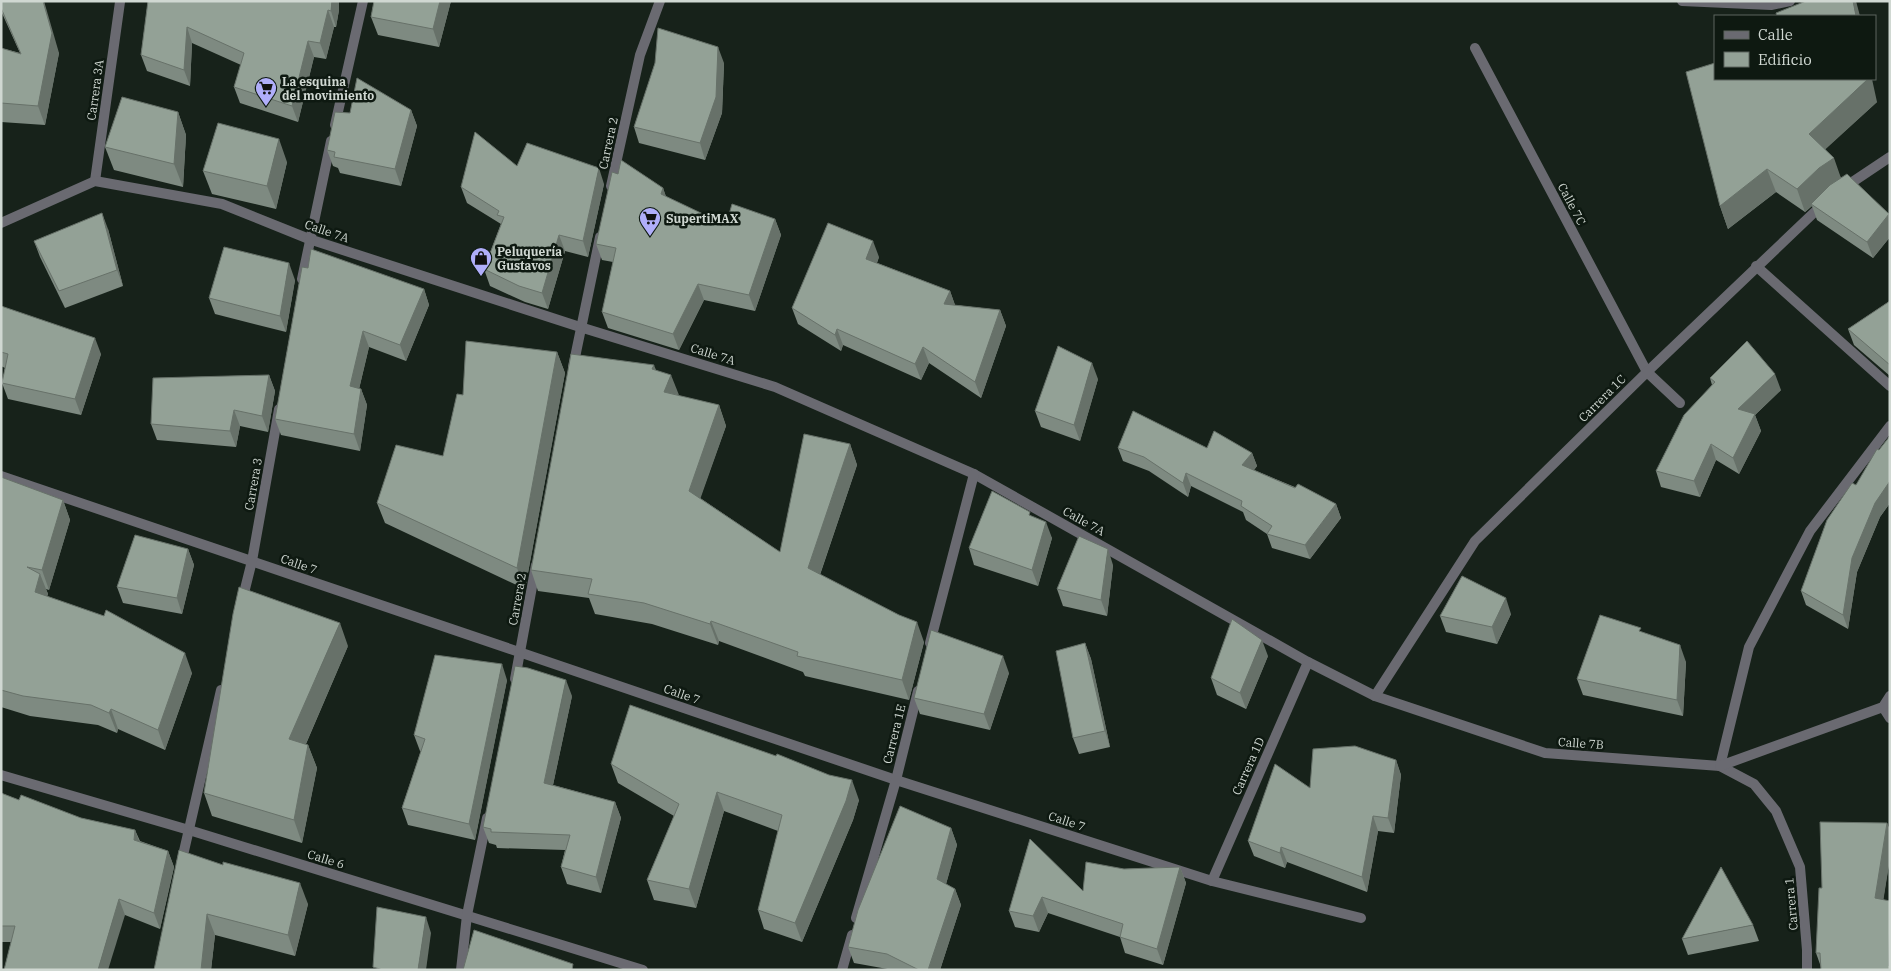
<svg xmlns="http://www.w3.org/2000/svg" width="1891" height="971" viewBox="0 0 1891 971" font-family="'IBM Plex Serif',serif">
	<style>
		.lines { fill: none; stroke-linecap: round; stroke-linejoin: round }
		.service { stroke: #6a6a71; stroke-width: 10 }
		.minor { stroke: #6a6a71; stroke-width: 10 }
		.wall { fill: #7e8a81 }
		.shaded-wall { fill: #677169 }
		.building { fill: #93a196; stroke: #677169 }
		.labels { text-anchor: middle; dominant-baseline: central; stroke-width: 5; stroke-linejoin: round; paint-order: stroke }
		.poi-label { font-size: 12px; font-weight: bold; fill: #d0d8d2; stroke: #0e1911; text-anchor: start }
		.street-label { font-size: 12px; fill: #d0d8d2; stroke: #0e1911 }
	</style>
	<rect width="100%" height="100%" fill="#17221a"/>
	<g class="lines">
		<polyline class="service" points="1647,372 1680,403"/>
		<g class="minor">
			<polyline points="1682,1 1771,5 1790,1"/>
			<polyline points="1475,48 1647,372"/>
			<polyline points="335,125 363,1"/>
			<polyline points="95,181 120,2"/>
			<polyline points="611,186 640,55 660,1"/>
			<polyline points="1842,189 1890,157"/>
			<polyline points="1,223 95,181 222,204 309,239 580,327 775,387 974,474 1308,662 1375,696 1545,753 1720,766 1754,784 1776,811 1800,867 1807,950 1807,970"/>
			<polyline points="1756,266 1890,386"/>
			<polyline points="302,279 331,141"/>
			<polyline points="573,367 600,237"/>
			<polyline points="1,476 896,780 1212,881 1361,918"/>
			<polyline points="242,601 252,561 279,409"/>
			<polyline points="930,643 974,474"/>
			<polyline points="515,679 536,565"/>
			<polyline points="1375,696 1475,541 1647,372 1823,204"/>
			<polyline points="1883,707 1890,718"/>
			<polyline points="1720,766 1749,647 1810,531 1890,426"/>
			<polyline points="1720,766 1883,707 1890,696"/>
			<polyline points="1,775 189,830 643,970"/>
			<polyline points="181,864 221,690"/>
			<polyline points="1212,881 1308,662"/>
			<polyline points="856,918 896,780 918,691"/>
			<polyline points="461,970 467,915 487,818"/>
			<polyline points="842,970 852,935"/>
		</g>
	</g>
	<g class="wall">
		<polygon points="1,1 59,53 45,125 1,122 1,48 20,53 1,11"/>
		<polygon points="148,1 339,10 336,27 334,27 326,59 314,57 298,122 240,103 234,87 241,65 192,43 190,86 147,71 141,55"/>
		<polygon points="374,1 451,1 439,47 378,35 371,17"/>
		<polygon points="724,63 722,113 705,160 639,143 634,127"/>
		<polygon points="1715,63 1877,102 1825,149 1841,178 1889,214 1890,216 1890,237 1873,258 1817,220 1812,206 1805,212 1776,192 1728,229 1720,206"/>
		<polygon points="411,110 417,126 401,186 340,173 338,168 333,166 327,150 350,113"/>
		<polygon points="178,112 186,135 183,187 114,170 105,147"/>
		<polygon points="287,162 276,209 212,194 203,171"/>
		<polygon points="517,166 604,184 588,257 565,251 548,309 525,302 490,286 484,269 501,224 467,203 461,187"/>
		<polygon points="663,188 666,197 726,225 775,219 781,235 755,311 704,300 679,350 608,328 602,312 613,262 602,260 596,244"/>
		<polygon points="108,229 123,286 65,308 40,257 34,241"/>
		<polygon points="879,257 877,263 950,291 955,305 1000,310 1006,326 981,398 929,363 921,380 843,345 841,351 798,324 792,308"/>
		<polygon points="302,267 424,289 429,305 406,361 369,347 359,389 361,389 367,405 360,451 281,435 275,419"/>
		<polygon points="295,280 286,332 215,314 209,298"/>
		<polygon points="1890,301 1890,376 1854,345 1848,329"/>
		<polygon points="1,306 101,354 81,415 8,399 2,383 5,368 1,366"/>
		<polygon points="557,352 565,373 525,589 385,523 377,503 443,456 463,395"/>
		<polygon points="656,371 679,396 719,405 726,426 700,498 780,552 850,444 857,465 820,575 924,642 909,700 805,676 803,672 719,641 718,645 652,624 595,614 589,598 538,591 531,570"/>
		<polygon points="269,375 275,391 268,432 240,426 236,447 157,440 151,424"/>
		<polygon points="1710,378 1781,390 1755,415 1761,431 1739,474 1716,460 1700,497 1661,487 1656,471 1712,385"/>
		<polygon points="1098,379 1080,441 1041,427 1035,411"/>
		<polygon points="1890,436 1890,503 1880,517 1857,572 1848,629 1806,605 1801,591 1856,485 1879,450"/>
		<polygon points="1118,448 1207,448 1252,453 1257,466 1254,470 1336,504 1341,518 1310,559 1272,548 1267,534 1246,520 1243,512 1191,486 1188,497 1149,471 1123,461"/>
		<polygon points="1,477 63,500 70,520 49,590 46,589 48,594 47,596 192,673 165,750 118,729 117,733 98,725 30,716 1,707"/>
		<polygon points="1032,516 1052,538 1038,586 974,565 969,548"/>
		<polygon points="188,549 194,565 182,614 123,603 117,587"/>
		<polygon points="1113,565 1107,616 1063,606 1057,589"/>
		<polygon points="1511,614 1497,644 1446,632 1440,616"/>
		<polygon points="1642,632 1686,662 1683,716 1583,695 1577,679"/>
		<polygon points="1085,643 1091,659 1110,747 1079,754 1073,738"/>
		<polygon points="348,646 306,744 308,745 317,768 302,843 212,816 204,793"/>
		<polygon points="1268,656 1246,709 1217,695 1211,678"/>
		<polygon points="1009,673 990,730 920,714 914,698"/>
		<polygon points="507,680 475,840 408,825 402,808 421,751 420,751 414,735"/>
		<polygon points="572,696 553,785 615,802 621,818 601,893 567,884 561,867 565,850 497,848 496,845 489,843 483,827"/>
		<polygon points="1396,760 1401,775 1394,833 1378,831 1367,892 1287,862 1285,868 1254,856 1248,841 1310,788"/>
		<polygon points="611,764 859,800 853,820 802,942 764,929 758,910 778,831 724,811 696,908 654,900 647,880 674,816 618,783"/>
		<polygon points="1,793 19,800 81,818 135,830 140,841 168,851 174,867 160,929 125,915 11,942 1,942"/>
		<polygon points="1887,823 1890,831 1890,858 1883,900 1821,967 1816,953 1822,888"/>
		<polygon points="951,828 957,845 946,884 955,889 961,905 940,970 893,970 854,963 848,947"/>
		<polygon points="1030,839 1083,891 1124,869 1180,867 1186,883 1163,965 1125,953 1120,937 1048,913 1039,932 1015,927 1009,911"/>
		<polygon points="223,865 308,904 295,956 215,935 211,970 154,970"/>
		<polygon points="1753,925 1759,941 1688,955 1682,939"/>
	</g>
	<g class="shaded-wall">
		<polygon points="43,1 44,1 59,53 45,125 38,106"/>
		<polygon points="332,1 339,1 339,10 336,27 331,11"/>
		<polygon points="440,1 451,1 439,47 433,29"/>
		<polygon points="1853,1 1856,1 1860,16 1856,16"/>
		<polygon points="328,10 334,27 326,59 320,43"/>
		<polygon points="187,27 192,43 190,86 184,70"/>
		<polygon points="308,41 314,57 298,122 292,106"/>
		<polygon points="718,47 724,63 722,113 705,160 700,143"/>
		<polygon points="1868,79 1872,79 1877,102 1817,157 1809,134"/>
		<polygon points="411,110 417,126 401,186 395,169"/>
		<polygon points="178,112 186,135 183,187 174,164"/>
		<polygon points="279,139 287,162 276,209 267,186"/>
		<polygon points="1834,158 1842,181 1811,204 1812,206 1805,212 1797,189 1819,168"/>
		<polygon points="599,168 604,184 588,257 583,241"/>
		<polygon points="1767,169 1776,192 1728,229 1720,206"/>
		<polygon points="663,188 669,205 661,194"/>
		<polygon points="102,213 108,229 123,286 117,270"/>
		<polygon points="1889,214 1890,216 1890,237 1873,258 1867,242"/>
		<polygon points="775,219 781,235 755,311 749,295"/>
		<polygon points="559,235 565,251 548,309 542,293"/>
		<polygon points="873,241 879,257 872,275 866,259"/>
		<polygon points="289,263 295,280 286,332 280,316"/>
		<polygon points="698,284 704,300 679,350 673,334"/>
		<polygon points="424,289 429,305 406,361 400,345"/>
		<polygon points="950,291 956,308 944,304"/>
		<polygon points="1000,310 1006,326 981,398 975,382"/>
		<polygon points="837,329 843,345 841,351 835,335"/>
		<polygon points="363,331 369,347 356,402 350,386"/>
		<polygon points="95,338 101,354 81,415 75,399"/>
		<polygon points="923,347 929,363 921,380 915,364"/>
		<polygon points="557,352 565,373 525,589 517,568"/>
		<polygon points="1092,363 1098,379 1080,441 1074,425"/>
		<polygon points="654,365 662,385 652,369"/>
		<polygon points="1775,374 1781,390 1755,415 1761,431 1739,474 1733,458 1738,409"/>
		<polygon points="269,375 275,391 268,432 262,416"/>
		<polygon points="671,375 679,395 664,392"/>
		<polygon points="361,389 367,405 360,451 354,434"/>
		<polygon points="719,405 726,426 696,511 689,491"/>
		<polygon points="234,410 240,426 236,447 230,431"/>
		<polygon points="850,444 857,465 815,589 808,568"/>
		<polygon points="1711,444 1716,460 1700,497 1694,481"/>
		<polygon points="1252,453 1257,466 1247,479 1242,465"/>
		<polygon points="1186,473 1191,486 1188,497 1183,483"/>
		<polygon points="1890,481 1890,503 1880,517 1857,572 1848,629 1843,615 1852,558 1875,503"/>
		<polygon points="63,500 70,520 49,590 42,570"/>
		<polygon points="1336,504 1341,518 1310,559 1305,545"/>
		<polygon points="1046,522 1052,538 1038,586 1032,570"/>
		<polygon points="188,549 194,565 182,614 177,598"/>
		<polygon points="1108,549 1113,565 1107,616 1101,600"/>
		<polygon points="40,574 48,594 42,612 35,592"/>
		<polygon points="1506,598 1511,614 1497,644 1492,627"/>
		<polygon points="711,621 719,641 718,645 710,624"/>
		<polygon points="917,622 924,642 909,700 902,680"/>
		<polygon points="340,623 348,646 298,762 289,739"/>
		<polygon points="1262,640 1268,656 1246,709 1240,693"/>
		<polygon points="1085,643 1091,659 1110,747 1105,731"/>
		<polygon points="1680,645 1686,662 1683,716 1677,700"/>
		<polygon points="185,653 192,673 165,750 158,730"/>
		<polygon points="1003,656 1009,673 990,730 984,714"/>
		<polygon points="502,664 507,680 475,840 469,824"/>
		<polygon points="566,680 572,696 550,799 544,783"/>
		<polygon points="111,709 118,729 117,733 109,713"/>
		<polygon points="308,745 317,768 302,843 294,820"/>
		<polygon points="1396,760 1401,775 1394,833 1388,818"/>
		<polygon points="852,780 859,800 853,820 802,942 795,923"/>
		<polygon points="717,792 724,811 696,908 689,889"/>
		<polygon points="615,802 621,818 601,893 596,877"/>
		<polygon points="1373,816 1378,831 1367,892 1362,877"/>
		<polygon points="1887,823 1890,831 1890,858 1881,915 1875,898"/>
		<polygon points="951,828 957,845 943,895 937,879"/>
		<polygon points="135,830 141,846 134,840"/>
		<polygon points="1281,847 1287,862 1285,868 1280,853"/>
		<polygon points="168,851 174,867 160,929 154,913"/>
		<polygon points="1180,867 1186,883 1163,965 1157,949"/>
		<polygon points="300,883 308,904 295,956 288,935"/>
		<polygon points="955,889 961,905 940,970 928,970"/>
		<polygon points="1042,897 1048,913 1039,932 1033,916"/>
		<polygon points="119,899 125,915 108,970 98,970"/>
		<polygon points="207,914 215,935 211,970 201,970"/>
		<polygon points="426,917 431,933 426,970 418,970"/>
	</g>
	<g class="building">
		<polygon points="1,1 43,1 52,33 38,106 1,103 1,48 21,54 1,8"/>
		<polygon points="148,1 332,1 331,11 328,10 320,43 308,41 292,106 234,87 244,53 187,27 184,70 141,55"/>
		<polygon points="374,1 440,1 433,29 371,17"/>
		<polygon points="1806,1 1853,1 1856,16 1777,16 1776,13"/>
		<polygon points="658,28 718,47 716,97 700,143 634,127 655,63"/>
		<polygon points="1715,63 1715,79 1868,79 1809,134 1834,158 1819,168 1797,189 1767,169 1720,206 1686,72"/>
		<polygon points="357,78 411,110 395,169 334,157 335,152 327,150 335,112 350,113"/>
		<polygon points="122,97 178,112 174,164 105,147"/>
		<polygon points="218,123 279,139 267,186 203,171"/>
		<polygon points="475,132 517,166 527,143 599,168 583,241 559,235 542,293 519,286 484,269 504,217 497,215 499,211 461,187"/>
		<polygon points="621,160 663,188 661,194 726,225 732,204 775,219 749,295 698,284 673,334 602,312 616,248 596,244 612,172 618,174"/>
		<polygon points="1847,174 1889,214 1867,242 1811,204 1830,185"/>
		<polygon points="102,213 117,270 59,291 34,241"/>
		<polygon points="828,223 873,241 866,259 950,291 944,304 1000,310 975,382 923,347 915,364 837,329 835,335 792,308"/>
		<polygon points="224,247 289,263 280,316 209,298"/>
		<polygon points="311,249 424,289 400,345 363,331 350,386 361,389 354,434 275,419 302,267 308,268"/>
		<polygon points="1890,301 1890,365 1848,329"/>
		<polygon points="1,306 95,338 75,399 2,383 8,354 1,352"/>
		<polygon points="466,341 557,352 517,568 377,503 396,445 443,456 457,394 463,395"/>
		<polygon points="1747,341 1775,374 1738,409 1755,414 1733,458 1711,444 1694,481 1656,471 1684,415 1715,382 1710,378"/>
		<polygon points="1058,346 1092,363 1074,425 1035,411"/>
		<polygon points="571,354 654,365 652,369 671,375 664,392 719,405 689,491 780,552 804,434 850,444 808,568 899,615 917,622 902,680 797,656 798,652 711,621 710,624 644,603 588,594 592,579 531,570"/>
		<polygon points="269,375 262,416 234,410 230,431 151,424 153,378"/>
		<polygon points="1133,411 1207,448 1214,431 1252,453 1242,465 1295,488 1298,484 1336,504 1305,545 1267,534 1272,526 1241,506 1242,501 1186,473 1183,483 1144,457 1118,448"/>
		<polygon points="1890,436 1890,481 1875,503 1852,558 1843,615 1801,591 1827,520 1852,483 1856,485 1877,449 1879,450"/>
		<polygon points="1,477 63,500 42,570 27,567 40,574 35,592 104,616 106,610 185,653 158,730 111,709 109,713 91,705 23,696 1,690"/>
		<polygon points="992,491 1030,512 1029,515 1046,522 1032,570 969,548"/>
		<polygon points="135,535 188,549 177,598 117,587"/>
		<polygon points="1079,536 1108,549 1101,600 1057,589"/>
		<polygon points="1462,576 1506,598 1492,627 1440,616"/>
		<polygon points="239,587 340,623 289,739 308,745 294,820 204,793 233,614"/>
		<polygon points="1600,615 1641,628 1639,631 1680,645 1677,700 1577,679"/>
		<polygon points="1232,619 1262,640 1240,693 1211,678"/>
		<polygon points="931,630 1003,656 984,714 914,698"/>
		<polygon points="1085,643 1105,731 1073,738 1056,651"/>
		<polygon points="435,655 502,664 469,824 402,808 425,739 414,735"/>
		<polygon points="515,666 528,668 566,680 544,783 615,802 596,877 561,867 570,835 491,832 491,829 483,827"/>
		<polygon points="630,705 776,756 777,754 829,775 852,780 846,801 795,923 758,910 782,815 717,792 689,889 647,880 679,804 611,764"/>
		<polygon points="1355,746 1396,760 1388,818 1373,816 1362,877 1281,847 1280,853 1248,841 1275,764 1310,788 1313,749"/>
		<polygon points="1,793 19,800 21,795 81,818 135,830 134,840 168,851 154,913 119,899 98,970 4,970 15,926 1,926"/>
		<polygon points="900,806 951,828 937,879 955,889 928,970 919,970 887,954 848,947 858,910"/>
		<polygon points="1820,822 1887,823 1875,898 1890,901 1889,966 1890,966 1890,970 1821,970 1820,953 1816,953 1819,888 1822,888"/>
		<polygon points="1030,839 1083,891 1086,862 1124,869 1180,867 1157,949 1120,937 1123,924 1042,897 1033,916 1009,911"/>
		<polygon points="179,850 223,865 223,862 300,883 288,935 207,914 201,970 154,970"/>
		<polygon points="1721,867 1753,925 1682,939"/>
		<polygon points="377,907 426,917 418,970 383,970 373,967"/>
		<polygon points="474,930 573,964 572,970 463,970"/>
	</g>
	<defs>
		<g id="supermarket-pin" transform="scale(1.125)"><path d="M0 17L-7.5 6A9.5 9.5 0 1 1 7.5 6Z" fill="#b0aefa" stroke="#0e1911"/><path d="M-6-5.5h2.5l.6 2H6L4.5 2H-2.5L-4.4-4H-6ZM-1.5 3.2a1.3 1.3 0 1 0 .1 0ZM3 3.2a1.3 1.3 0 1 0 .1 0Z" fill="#111"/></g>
		<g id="shop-pin" transform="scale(1.125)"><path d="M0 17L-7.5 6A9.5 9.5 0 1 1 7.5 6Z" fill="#b0aefa" stroke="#0e1911"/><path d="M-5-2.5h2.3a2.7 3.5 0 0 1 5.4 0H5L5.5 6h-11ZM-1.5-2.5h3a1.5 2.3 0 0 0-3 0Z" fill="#111"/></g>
	</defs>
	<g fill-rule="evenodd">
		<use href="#supermarket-pin" x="266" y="88"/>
		<use href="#supermarket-pin" x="650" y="218"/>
		<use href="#shop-pin" x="481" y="258"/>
	</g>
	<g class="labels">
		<g class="poi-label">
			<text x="282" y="81">La esquina<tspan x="282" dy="14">del movimiento</tspan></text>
			<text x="666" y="218">SupertiMAX</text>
			<text x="497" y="251">Peluquería<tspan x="497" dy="14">Gustavos</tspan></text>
		</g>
		<g class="street-label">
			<text transform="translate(95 90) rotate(-82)">Carrera 3A</text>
			<text transform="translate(608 143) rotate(-78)">Carrera 2</text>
			<text transform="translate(1572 204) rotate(62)">Calle 7C</text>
			<text transform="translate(327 231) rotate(19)">Calle 7A</text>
			<text transform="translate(713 354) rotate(17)">Calle 7A</text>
			<text transform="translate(1602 398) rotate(-45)">Carrera 1C</text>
			<text transform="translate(253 484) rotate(-80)">Carrera 3</text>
			<text transform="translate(1084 521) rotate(29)">Calle 7A</text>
			<text transform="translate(299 564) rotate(19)">Calle 7</text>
			<text transform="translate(517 599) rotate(-80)">Carrera 2</text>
			<text transform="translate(682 694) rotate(19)">Calle 7</text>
			<text transform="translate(894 734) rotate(-76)">Carrera 1E</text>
			<text transform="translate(1581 743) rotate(4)">Calle 7B</text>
			<text transform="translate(1248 766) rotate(-66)">Carrera 1D</text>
			<text transform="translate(1067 821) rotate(18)">Calle 7</text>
			<text transform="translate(326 859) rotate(17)">Calle 6</text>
			<text transform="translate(1791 904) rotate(-95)">Carrera 1</text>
		</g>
	</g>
	<rect width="1891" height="971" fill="none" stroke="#d0d8d2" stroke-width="5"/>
	<rect x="1714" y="15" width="162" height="65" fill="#0e1911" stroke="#5c655e"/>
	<rect x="1724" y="31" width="25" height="8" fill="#6a6a71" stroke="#5c655e"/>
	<text x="1758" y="40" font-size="15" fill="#d0d8d2">Calle</text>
	<rect x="1724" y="52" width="25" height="15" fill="#93a196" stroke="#5c655e"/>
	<text x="1758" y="65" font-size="15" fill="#d0d8d2">Edificio</text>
</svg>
